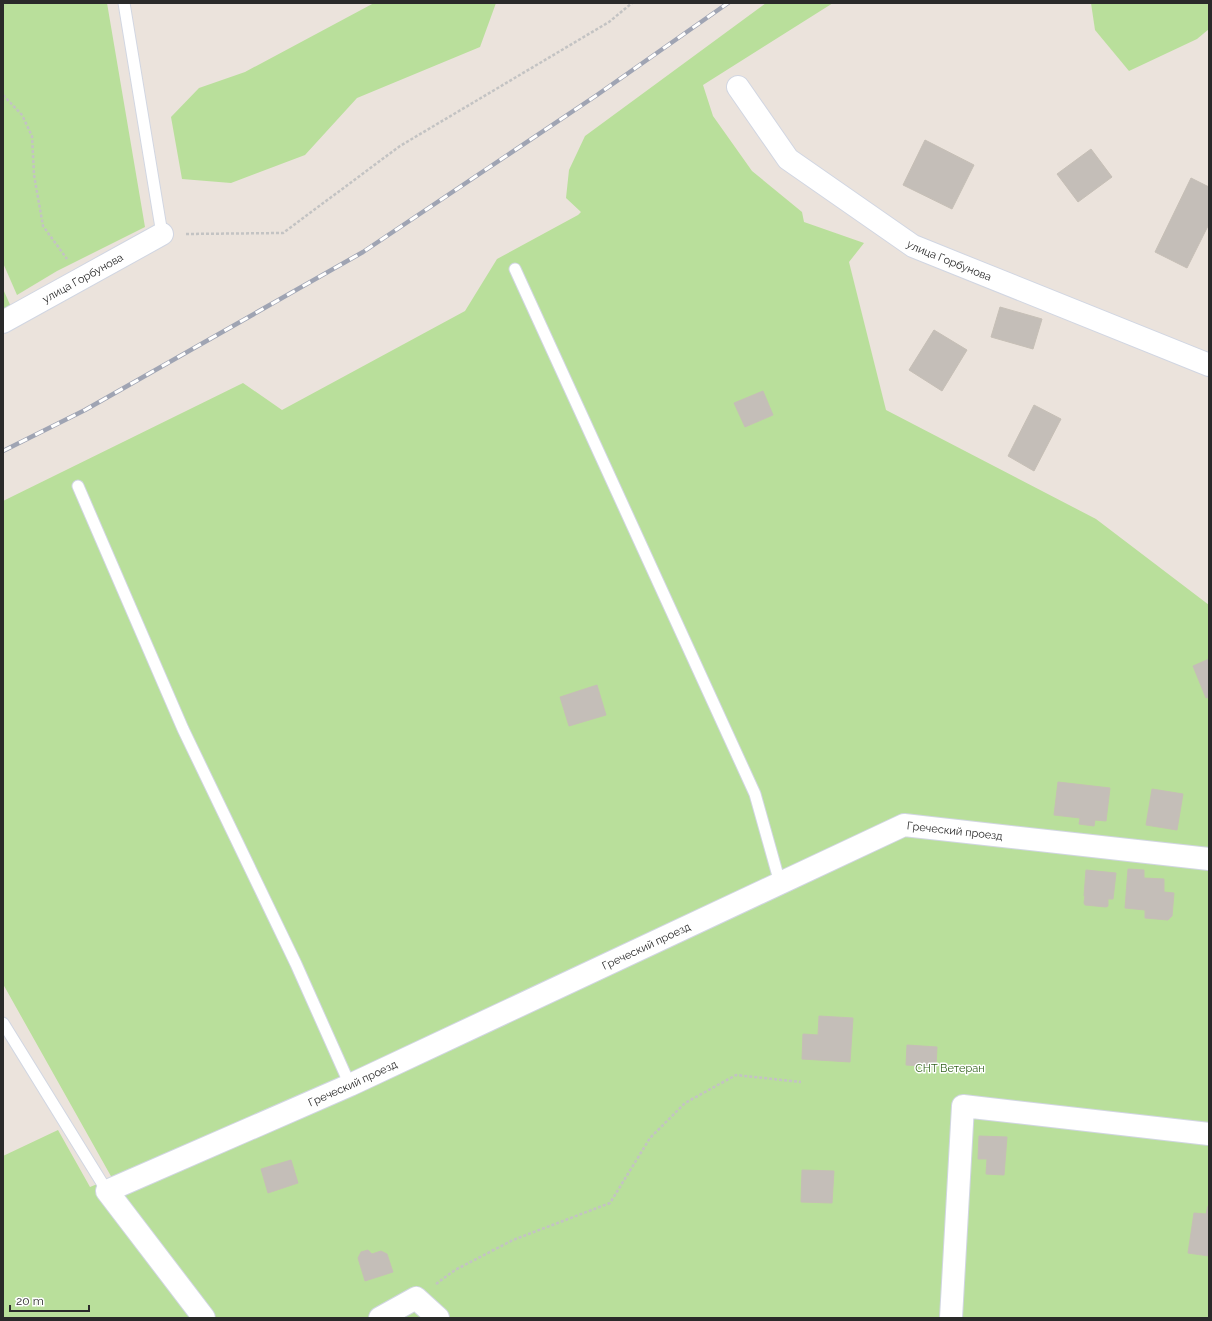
<svg xmlns="http://www.w3.org/2000/svg" width="1212" height="1321" viewBox="0 0 1212 1321" font-family="Raleway,sans-serif">
	<style>
		.green { fill: #b9df9b }
		.building { fill: #c4beb8; stroke: #c6bfb6 }
		.lines { fill: none; stroke-linecap: round; stroke-linejoin: round }
		.service-casing { stroke: #d1d6e2; stroke-width: 13 }
		.minor-casing { stroke: #d1d6e2; stroke-width: 24 }
		.path { stroke: #c3c3c3; stroke-width: 2.5; stroke-dasharray: 3 2; stroke-linecap: butt }
		.service { stroke: #fff; stroke-width: 11 }
		.minor { stroke: #fff; stroke-width: 22 }
		.rail-casing { stroke: #9fa4b3; stroke-width: 4.5 }
		.rail { stroke: #fff; stroke-width: 3; stroke-dasharray: 9; stroke-linecap: butt }
		.labels { text-anchor: middle; dominant-baseline: central; stroke-width: 3; stroke-linejoin: round; paint-order: stroke }
		.street-label { font-size: 11px; fill: #2a2a2a; stroke: #fff }
		.park-label { font-size: 11px; fill: #33631d; stroke: #fff }
	</style>
	<rect width="100%" height="100%" fill="#ebe3dc"/>
	<g class="green">
		<polygon points="3,3 107,3 145,227 57,271 17,295 3,263"/>
		<polygon points="374,3 496,3 480,47 357,98 305,155 231,183 182,179 171,117 199,88 245,72"/>
		<polygon points="766,3 833,3 703,85 713,116 752,171 802,212 804,222 864,243 849,262 886,410 1096,519 1209,605 1209,1318 3,1318 3,1156 58,1130 90,1187 112,1178 3,984 3,501 243,383 282,410 465,311 497,259 578,215 581,212 566,198 569,170 585,136"/>
		<polygon points="1091,3 1209,3 1209,29 1197,39 1129,71 1095,30"/>
		<polygon points="3,289 12,309 3,314"/>
	</g>
	<g class="building">
		<polygon points="925,140 974,165 952,209 903,185"/>
		<polygon points="1091,149 1112,177 1078,202 1057,174"/>
		<polygon points="1191,178 1209,187 1209,224 1187,268 1155,252"/>
		<polygon points="1000,307 1042,319 1033,349 991,337"/>
		<polygon points="934,330 967,350 942,391 909,370"/>
		<polygon points="763,391 773,415 745,427 734,403"/>
		<polygon points="1034,405 1061,419 1034,471 1008,456"/>
		<polygon points="1209,659 1209,697 1206,698 1193,666"/>
		<polygon points="597,685 606,715 569,726 560,697"/>
		<polygon points="1058,782 1110,788 1106,821 1095,820 1094,826 1079,824 1080,818 1054,815"/>
		<polygon points="1152,789 1183,794 1177,830 1146,825"/>
		<polygon points="1128,869 1144,870 1144,878 1164,879 1164,892 1174,893 1172,916 1168,920 1145,918 1145,910 1125,908"/>
		<polygon points="1086,870 1116,873 1113,899 1108,899 1108,906 1106,907 1085,905 1084,903 1085,896 1084,896"/>
		<polygon points="819,1016 853,1018 850,1062 802,1059 803,1034 818,1035"/>
		<polygon points="907,1045 937,1047 936,1067 906,1065"/>
		<polygon points="979,1136 1007,1137 1004,1175 986,1174 987,1159 978,1159"/>
		<polygon points="291,1160 298,1183 268,1193 261,1169"/>
		<polygon points="802,1170 834,1171 832,1203 801,1202"/>
		<polygon points="1208,1206 1209,1207 1209,1256 1188,1253 1194,1213 1206,1214"/>
		<polygon points="368,1250 372,1254 381,1251 387,1254 393,1272 365,1281 358,1258 361,1252"/>
	</g>
	<g class="lines">
		<g class="service-casing">
			<g id="service">
				<polyline points="124,3 162,234"/>
				<polyline points="515,269 755,794 780,883"/>
				<polyline points="78,486 183,729 296,964 350,1085"/>
				<polyline points="3,1023 107,1191"/>
			</g>
		</g>
		<g class="minor-casing">
			<g id="minor">
				<path id="s1" d="M738,87L788,159L913,246L1209,365"/>
				<path id="s2" d="M3,322L162,234"/>
				<path id="s3" d="M204,1318L107,1191L350,1085L904,825L1209,859"/>
				<polyline points="380,1318 416,1298 438,1318"/>
				<polyline points="951,1318 963,1106 1209,1134"/>
			</g>
		</g>
		<g class="path">
			<polyline points="3,95 22,115 32,136 34,175 43,226 67,259"/>
			<polyline points="186,234 283,233 400,146 609,22 632,3"/>
			<polyline points="436,1284 455,1270 513,1240 610,1203 650,1138 685,1103 736,1075 801,1082"/>
		</g>
		<use href="#service" class="service"/>
		<use href="#minor" class="minor"/>
		<g class="rail-casing">
			<polyline id="rail" points="3,451 85,410 363,252 597,95 728,3"/>
		</g>
		<use href="#rail" class="rail"/>
	</g>
	<g class="labels">
		<g class="street-label">
			<text stroke="none"><textPath href="#s1" startOffset="279">улица Горбунова</textPath></text>
			<text stroke="none"><textPath href="#s2" startOffset="91">улица Горбунова</textPath></text>
			<text stroke="none"><textPath href="#s3" startOffset="1088">Греческий проезд</textPath></text>
			<text stroke="none"><textPath href="#s3" startOffset="752">Греческий проезд</textPath></text>
			<text stroke="none"><textPath href="#s3" startOffset="428">Греческий проезд</textPath></text>
		</g>
		<g class="park-label">
			<text x="950" y="1068">СНТ Ветеран</text>
		</g>
	</g>
	<rect width="1212" height="1321" fill="none" stroke="#2a2a2a" stroke-width="8"/>
	<path d="M10 1305v6h79v-6" fill="none" stroke="#2a2a2a" stroke-width="2"/>
	<text x="16" y="1305" font-size="12" fill="#2a2a2a" stroke="#ffffff" stroke-width="3" paint-order="stroke">20 m</text>
</svg>
